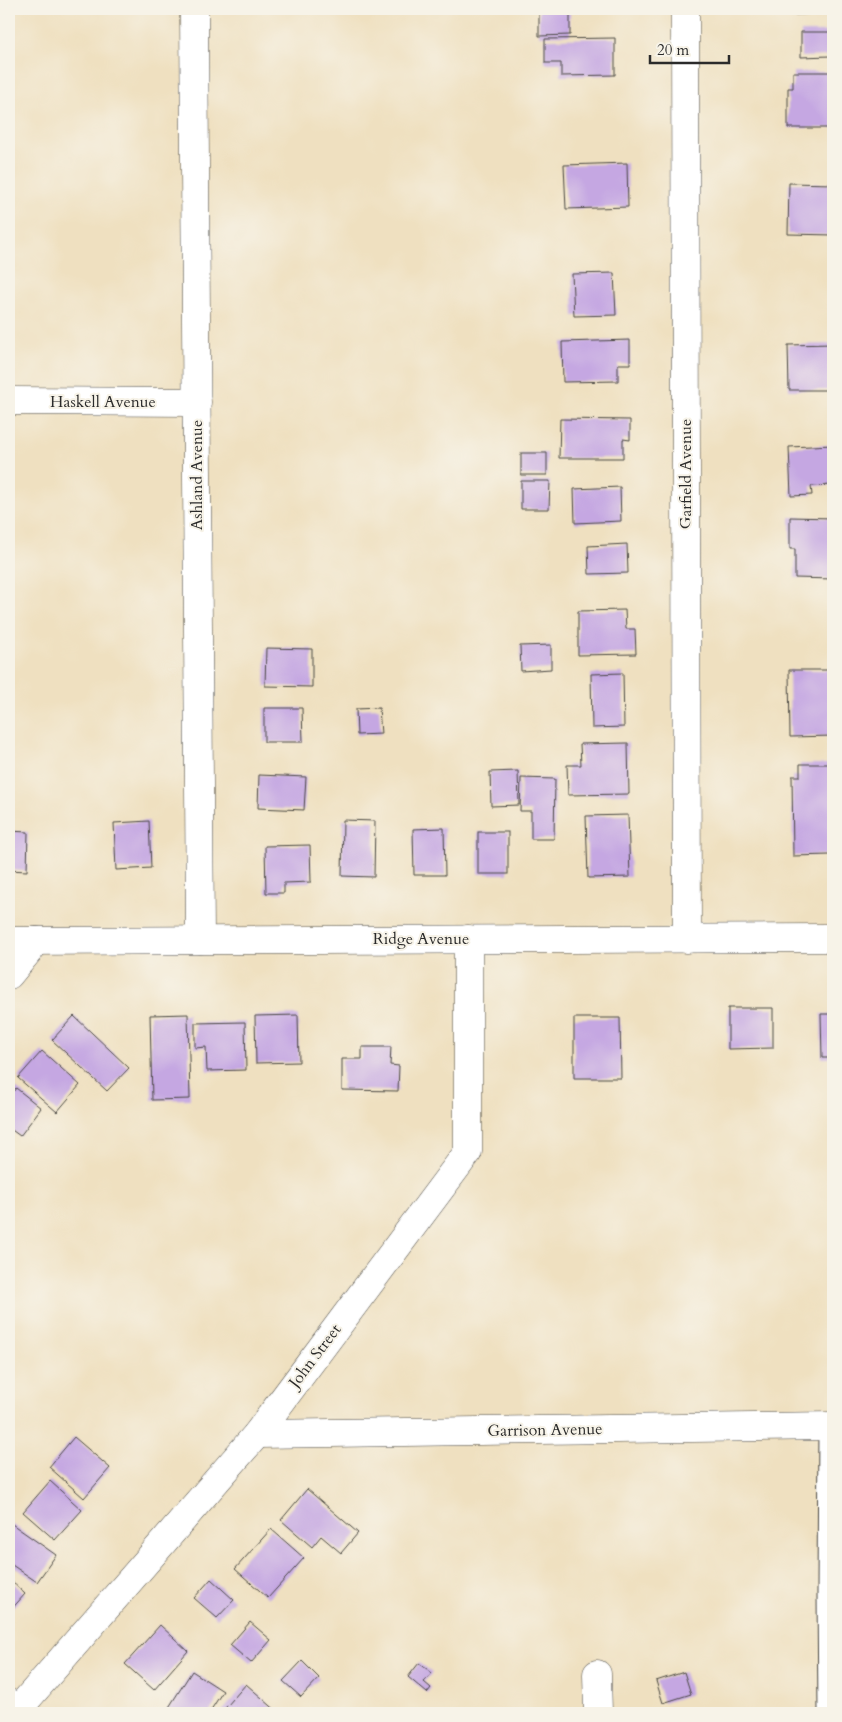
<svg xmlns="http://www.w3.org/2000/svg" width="842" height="1722" viewBox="0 0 842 1722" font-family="Cardo,serif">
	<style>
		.building { fill: #c5a7e2 }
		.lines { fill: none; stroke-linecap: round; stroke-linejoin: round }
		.service-casing { stroke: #484641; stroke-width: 17 }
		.minor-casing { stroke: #484641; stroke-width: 29 }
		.tertiary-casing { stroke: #484641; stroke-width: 29 }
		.service { stroke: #fff; stroke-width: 15 }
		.minor { stroke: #fff; stroke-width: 28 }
		.tertiary { stroke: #fff; stroke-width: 28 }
		.labels { text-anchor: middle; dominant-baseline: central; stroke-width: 4; stroke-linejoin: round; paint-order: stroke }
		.street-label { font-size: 16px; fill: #2b2b2b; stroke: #f7f3e8 }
	</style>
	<rect width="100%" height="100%" fill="#f7f3e8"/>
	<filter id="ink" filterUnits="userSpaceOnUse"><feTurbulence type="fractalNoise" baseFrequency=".02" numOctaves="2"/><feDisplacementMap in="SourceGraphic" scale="10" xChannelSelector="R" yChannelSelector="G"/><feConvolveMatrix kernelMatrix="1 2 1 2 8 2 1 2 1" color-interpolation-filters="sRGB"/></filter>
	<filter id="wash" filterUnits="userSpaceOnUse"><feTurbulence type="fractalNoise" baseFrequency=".0096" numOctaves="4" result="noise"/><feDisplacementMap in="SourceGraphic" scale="20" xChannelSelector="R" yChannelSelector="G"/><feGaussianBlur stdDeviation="1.12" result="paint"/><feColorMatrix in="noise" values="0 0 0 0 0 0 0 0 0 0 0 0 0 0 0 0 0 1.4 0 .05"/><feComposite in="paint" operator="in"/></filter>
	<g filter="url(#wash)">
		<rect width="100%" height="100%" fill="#efe0c0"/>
		<g id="blocks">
			<g class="building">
				<polygon points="539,9 570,9 570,35 539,36"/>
				<polygon points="786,9 832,9 832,14 787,15"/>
				<polygon points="801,32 830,32 830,56 801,57"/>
				<polygon points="615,38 615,75 561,76 561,63 545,63 545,39"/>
				<polygon points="793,72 833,72 833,128 788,128 788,88 793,88"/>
				<polygon points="627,163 628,207 566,209 564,165"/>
				<polygon points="789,183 833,184 833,235 788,234"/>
				<polygon points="614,273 616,315 574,316 572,274"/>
				<polygon points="630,340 630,364 618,364 618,381 563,382 562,342"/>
				<polygon points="833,344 833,390 789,390 788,345"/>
				<polygon points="560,419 630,420 630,440 623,439 623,458 559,458"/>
				<polygon points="833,445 833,485 811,486 812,495 791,496 789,447"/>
				<rect x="521" y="453" width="26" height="22"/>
				<polygon points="521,481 550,481 549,509 521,509"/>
				<polygon points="620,487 621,521 575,523 574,489"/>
				<polygon points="790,517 833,518 833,579 795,578 795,549 790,549"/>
				<polygon points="627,544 628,573 589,574 588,546"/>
				<polygon points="625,610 626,629 635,629 636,654 578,655 578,611"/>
				<polygon points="551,645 551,669 521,671 520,646"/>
				<polygon points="266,648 312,649 312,687 265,686"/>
				<polygon points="789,670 833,670 833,736 790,737"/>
				<polygon points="623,673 624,727 592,728 591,674"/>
				<polygon points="264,708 302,708 303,742 264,742"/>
				<polygon points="379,708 381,734 357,735 356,709"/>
				<polygon points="628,743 629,794 568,795 567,765 581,765 580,744"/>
				<polygon points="800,764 833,764 833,848 830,848 830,855 793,856 792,776 800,776"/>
				<polygon points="518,771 519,805 491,806 490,772"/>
				<polygon points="259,775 306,777 304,810 258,808"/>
				<polygon points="521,778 555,779 554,839 531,839 531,811 520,811"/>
				<polygon points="628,815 630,877 588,878 586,816"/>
				<polygon points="343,820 375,821 374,877 342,876"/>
				<polygon points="149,821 151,868 116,870 114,823"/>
				<polygon points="444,828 445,875 414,875 413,829"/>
				<polygon points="9,831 28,832 27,871 9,870"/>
				<rect x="478" y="832" width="30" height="42"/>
				<polygon points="310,845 311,882 284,883 284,893 266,893 265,846"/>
				<polygon points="728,1008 773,1008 773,1048 728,1049"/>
				<polygon points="188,1014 190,1099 152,1100 150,1015"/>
				<polygon points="821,1014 833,1014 833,1058 822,1058"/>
				<polygon points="298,1015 299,1062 256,1063 255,1016"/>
				<polygon points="74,1016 129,1068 107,1091 52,1040"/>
				<polygon points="574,1018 620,1018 621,1078 574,1078"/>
				<polygon points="245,1022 246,1070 207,1071 206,1047 195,1048 195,1023"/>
				<polygon points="362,1047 391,1047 390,1065 399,1066 398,1091 342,1090 342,1059 362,1059"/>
				<polygon points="42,1051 80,1085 57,1112 18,1078"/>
				<polygon points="16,1088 41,1108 20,1136 9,1128 9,1097"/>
				<polygon points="74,1437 110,1468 84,1498 49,1467"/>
				<polygon points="50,1481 82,1510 55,1540 23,1512"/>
				<polygon points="307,1489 358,1533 341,1553 321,1536 312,1547 281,1520"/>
				<polygon points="9,1522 56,1555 37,1582 9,1563"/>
				<polygon points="271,1529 304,1558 268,1598 235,1569"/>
				<polygon points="9,1579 25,1594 9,1612"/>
				<polygon points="211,1579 234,1600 217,1618 194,1598"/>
				<polygon points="250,1622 271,1640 251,1663 230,1645"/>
				<polygon points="160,1625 188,1651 154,1690 125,1664"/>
				<polygon points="302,1661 319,1678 301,1697 283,1681"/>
				<polygon points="419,1663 432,1673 424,1682 431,1688 427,1693 408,1677"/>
				<polygon points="192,1671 223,1691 209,1713 168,1713 166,1712"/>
				<polygon points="684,1672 691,1694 663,1703 656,1681"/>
				<polygon points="246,1684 279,1713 221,1713"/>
			</g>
		</g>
	</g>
	<g filter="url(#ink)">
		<use href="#blocks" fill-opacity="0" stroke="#484641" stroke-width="1"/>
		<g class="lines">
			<g class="service-casing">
				<polyline id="service" points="826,1427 825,1593 826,1713"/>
			</g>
			<g class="minor-casing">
				<g id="minor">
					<polyline points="194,9 200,940"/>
					<polyline points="685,9 687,939"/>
					<polyline points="9,401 197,402"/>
					<polyline points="9,975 37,941"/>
					<polyline points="257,1434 833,1426"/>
					<polyline points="597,1674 598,1713"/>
					<polyline points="15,1713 257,1434 468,1152 468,939"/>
				</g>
			</g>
			<g class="tertiary-casing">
				<g id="tertiary">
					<polyline points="9,941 833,938"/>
					<polyline points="9,1703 20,1713"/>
				</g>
			</g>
			<use href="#service" class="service"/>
			<use href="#minor" class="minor"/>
			<use href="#tertiary" class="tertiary"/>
		</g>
	</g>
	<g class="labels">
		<g class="street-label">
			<text x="103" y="402">Haskell Avenue</text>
			<text transform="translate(686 474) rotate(-90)">Garfield Avenue</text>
			<text transform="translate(197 475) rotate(-90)">Ashland Avenue</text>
			<text x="421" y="939">Ridge Avenue</text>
			<text transform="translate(315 1356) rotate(-53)">John Street</text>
			<text transform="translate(545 1430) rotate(-1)">Garrison Avenue</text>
		</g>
	</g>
	<rect width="842" height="1722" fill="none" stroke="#f7f3e8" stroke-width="30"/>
	<path d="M650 55v8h79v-8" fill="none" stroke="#2b2b2b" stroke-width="2.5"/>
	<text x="657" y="55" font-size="15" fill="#2b2b2b" stroke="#f7f3e8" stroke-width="4" paint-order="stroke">20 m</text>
</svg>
